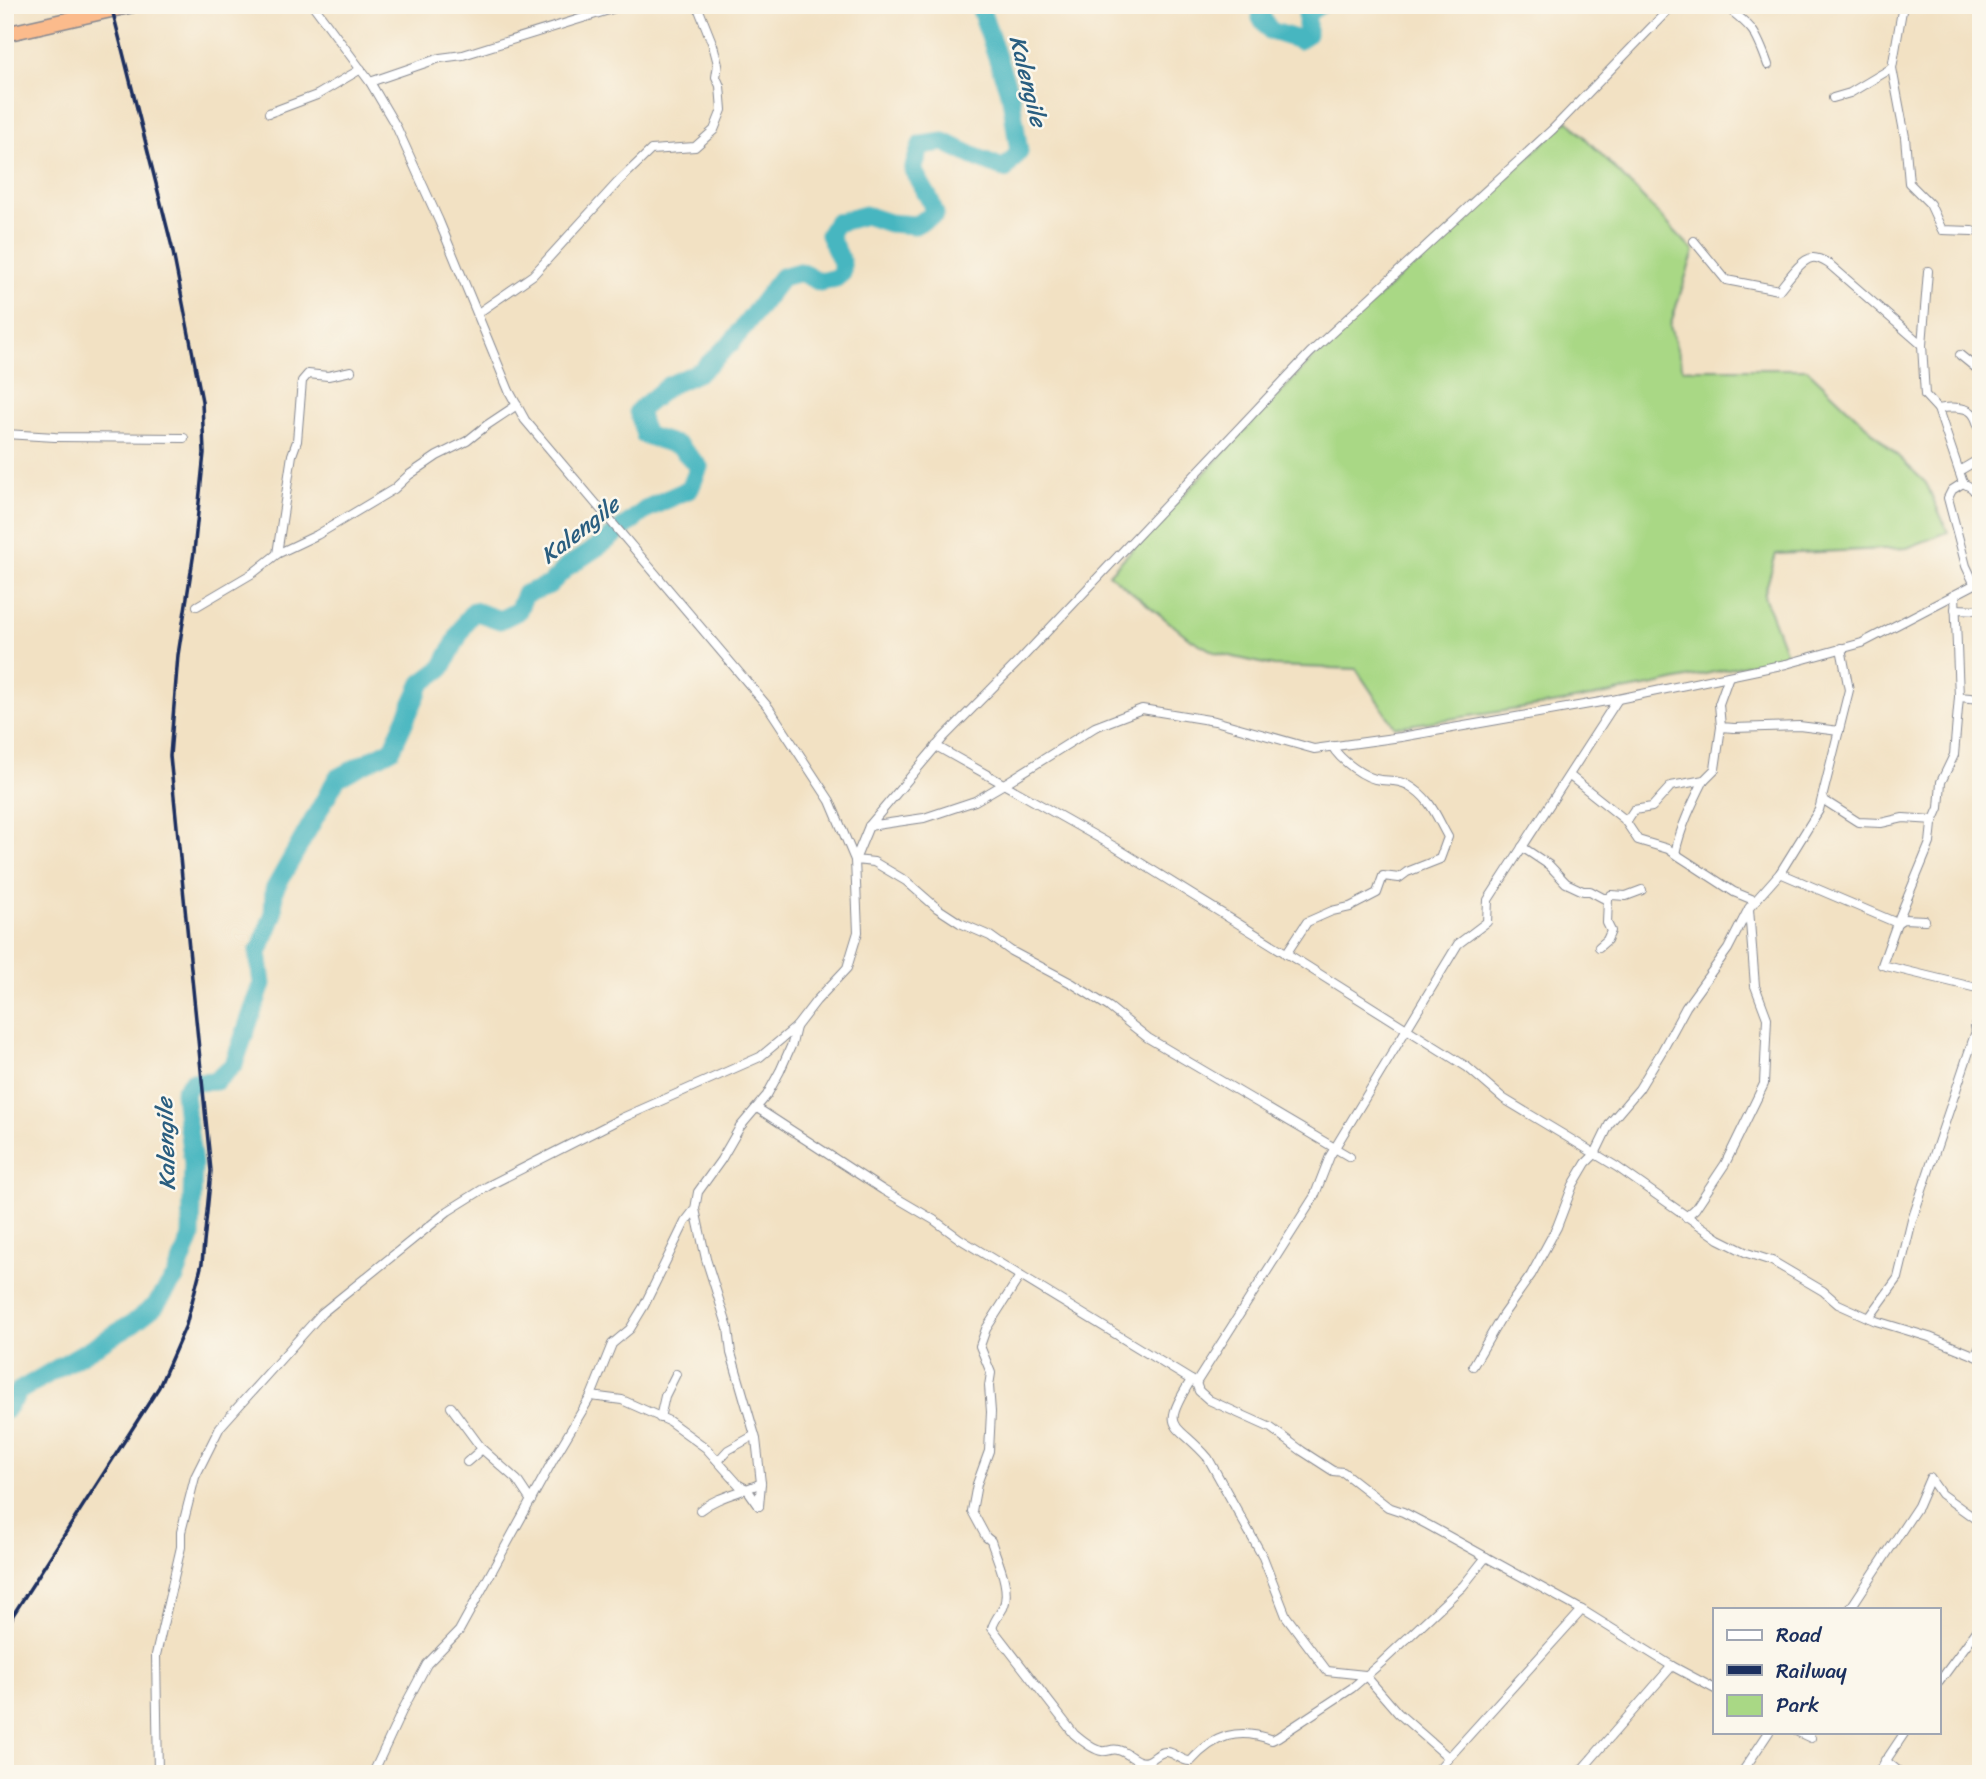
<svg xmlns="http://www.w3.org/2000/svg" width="1986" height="1779" viewBox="0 0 1986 1779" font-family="Sriracha,sans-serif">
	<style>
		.green { fill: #a9d885; stroke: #628472; stroke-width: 2 }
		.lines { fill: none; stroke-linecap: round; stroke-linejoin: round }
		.river { stroke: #47b6c0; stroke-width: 19 }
		.minor-casing { stroke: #868890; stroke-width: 10 }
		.trunk-casing { stroke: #868890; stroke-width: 17 }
		.minor { stroke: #fff; stroke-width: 8 }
		.trunk { stroke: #fbbb8c; stroke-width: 14 }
		.rail { stroke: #1b2f5e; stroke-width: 3.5 }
		.labels { text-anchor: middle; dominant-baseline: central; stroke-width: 5; stroke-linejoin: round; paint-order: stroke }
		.water-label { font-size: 23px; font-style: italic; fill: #2a5e80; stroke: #fbf7ec }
	</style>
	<rect width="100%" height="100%" fill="#fbf7ec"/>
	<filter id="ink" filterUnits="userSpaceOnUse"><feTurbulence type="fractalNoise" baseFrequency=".0143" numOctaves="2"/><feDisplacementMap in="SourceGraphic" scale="14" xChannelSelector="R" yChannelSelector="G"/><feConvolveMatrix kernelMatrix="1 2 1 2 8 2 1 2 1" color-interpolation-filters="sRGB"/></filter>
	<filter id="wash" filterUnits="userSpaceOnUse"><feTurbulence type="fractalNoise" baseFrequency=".00686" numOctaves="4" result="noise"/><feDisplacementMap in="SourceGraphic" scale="28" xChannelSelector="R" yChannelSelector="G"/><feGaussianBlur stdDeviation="1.57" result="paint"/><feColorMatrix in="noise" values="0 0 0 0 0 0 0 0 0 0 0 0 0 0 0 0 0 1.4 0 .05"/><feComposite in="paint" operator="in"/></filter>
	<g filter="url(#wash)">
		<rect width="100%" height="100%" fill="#f2e1c3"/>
		<polygon class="green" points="1568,120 1694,251 1670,326 1683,369 1807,369 1926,483 1948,532 1907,548 1776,554 1764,596 1787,656 1655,685 1558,703 1395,727 1356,669 1274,666 1216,653 1189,638 1109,574 1315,356"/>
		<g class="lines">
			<g class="river">
				<polyline points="1263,5 1261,18 1271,31 1299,40 1307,34 1307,13 1320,5"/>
				<polyline points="5,1410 19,1391 132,1324 155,1306 175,1278 191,1237 193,1163 187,1122 184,1092 192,1082 216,1081 234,1064 262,984 258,953 273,916 274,890 337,778 392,749 422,683 442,668 466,621 474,611 500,620 518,611 525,594 549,585 567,567 605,542 648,508 690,489 699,467 679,446 645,435 638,411 668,386 701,371 732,342 782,277 800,272 820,282 836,278 842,273 842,263 829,235 836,223 865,215 889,223 915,225 935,214 930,200 913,170 921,145 944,142 973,156 1005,169 1019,152 1011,98 980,7 983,5"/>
			</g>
		</g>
	</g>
	<g filter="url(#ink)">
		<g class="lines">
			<g class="minor-casing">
				<g id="minor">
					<path d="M1724,5C1753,27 1756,31 1768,65"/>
					<polyline points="1892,68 1905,137 1909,183 1930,204 1942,230 1972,231"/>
					<polyline points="370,82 440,58 463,55 625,5"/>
					<polyline points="1833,98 1850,93 1892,68 1903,5"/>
					<polyline points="269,113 317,95 361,69"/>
					<path d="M1694,241L1726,280L1779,290C1786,282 1801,259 1812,258C1818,257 1824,261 1829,264L1922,345"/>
					<polyline points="1928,271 1922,345 1925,395 1938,409 1963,483 1952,490 1948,498 1966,566 1974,583"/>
					<polyline points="478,313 533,275 618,182 651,150 695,147 714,130 722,110 720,86 716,77 718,64 713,45 697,5"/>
					<polyline points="1960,355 1976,368 1981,369"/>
					<path d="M1938,409C1946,407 1966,406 1972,413C1977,418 1979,429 1981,435"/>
					<polyline points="5,434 55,437 184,438"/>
					<polyline points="1959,471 1981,458"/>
					<polyline points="1963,483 1972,488 1981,500"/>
					<polyline points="277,554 292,455 297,441 302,381 308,374 328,376 351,371"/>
					<polyline points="1955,595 1959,697 1981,699"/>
					<polyline points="197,606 253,573 277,554 317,535 394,489 409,475 437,456 467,441 487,425 517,405"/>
					<polyline points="1955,609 1981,610"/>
					<polyline points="1729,676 1719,704 1721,727 1734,728 1799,726 1839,731"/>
					<polyline points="936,746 1115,847 1305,965 1467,1067 1504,1099 1617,1167 1719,1239 1747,1253 1772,1261 1823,1291 1838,1304 1876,1321 1929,1337 1981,1358"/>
					<polyline points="1570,776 1624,819 1638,840 1668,849 1734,892 1756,901"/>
					<polyline points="1822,799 1858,822 1881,823 1903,818 1934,820"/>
					<polyline points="1626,822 1634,810 1652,807 1671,786 1704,780 1715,769 1721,727"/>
					<polyline points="869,826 924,818 975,801 1004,784 1095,727 1142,709 1215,721 1314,749 1401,737 1618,699 1786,664 1862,643 1981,581"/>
					<polyline points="1522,847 1549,865 1566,883 1583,891 1590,891 1603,898 1608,898"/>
					<path d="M1675,854C1680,828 1692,804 1704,780"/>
					<polyline points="1780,873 1897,923 1882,965 1981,989"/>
					<polyline points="1897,923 1930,843 1932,824 1939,808 1941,782 1954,755 1959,697"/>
					<polyline points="1897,923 1903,919 1925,920"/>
					<polyline points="1599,947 1607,940 1611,931 1607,923 1608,898 1611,895 1626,896 1642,890"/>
					<path d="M1286,954L1307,922L1332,911L1350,907L1377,893L1383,876L1399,878L1407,872L1440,859L1448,837C1436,816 1431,798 1408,785C1398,780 1391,781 1381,780C1365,779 1340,760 1332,746"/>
					<polyline points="757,1108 883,1190 934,1220 960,1239 1196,1383 1199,1391 1209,1400 1271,1428 1302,1451 1333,1471 1343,1472 1388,1507 1403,1512 1428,1525 1582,1610 1672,1666 1715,1689"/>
					<polyline points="1350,1157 1148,1038 1109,1007 1073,984 1011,951 990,936 960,923 937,908 906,881 874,862 855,860 869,826 944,737 1021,659 1310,353 1553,129 1673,5"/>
					<polyline points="695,1209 706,1259 728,1328 731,1353 756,1439 761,1483 759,1506"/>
					<polyline points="1686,1217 1695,1209 1725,1164 1764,1084 1767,1018 1755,986 1749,909"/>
					<path d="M1020,1276L986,1329L980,1346L991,1373L989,1386L991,1412L989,1451L977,1484L972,1511L986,1537L991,1541C997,1560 1012,1589 1003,1608C999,1615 995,1619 992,1628L1074,1734C1081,1740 1093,1750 1102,1751C1108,1752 1112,1748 1118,1750C1128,1752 1137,1765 1148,1761C1155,1759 1158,1751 1167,1752C1177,1753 1181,1762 1191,1761C1214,1735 1239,1727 1272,1740L1278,1737L1352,1688L1382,1662L1463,1586L1486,1557"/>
					<polyline points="1869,1318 1898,1278 1912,1220 1976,1031 1975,1026 1981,1004"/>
					<polyline points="1975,1356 1981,1345"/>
					<polyline points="1473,1366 1502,1316 1531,1275 1557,1227 1573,1185 1586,1163 1595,1154 1610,1123 1639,1089 1662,1051 1686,1007 1728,949 1749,908 1780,873 1819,810 1849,690 1841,648"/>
					<path d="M1191,1380C1159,1432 1175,1420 1208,1458L1263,1557L1286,1616L1327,1671L1365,1675L1398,1713L1448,1757"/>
					<polyline points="1196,1383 1314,1197 1330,1156 1458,944 1487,922 1488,900 1618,699"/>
					<polyline points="591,1396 622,1400 669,1421 706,1448 739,1485 747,1489 759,1506"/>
					<polyline points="451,1407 482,1449 517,1480 531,1501"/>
					<polyline points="660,1418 665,1396 676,1374"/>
					<polyline points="715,1458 718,1461 728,1450 755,1435"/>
					<polyline points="467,1462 482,1449"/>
					<path d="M700,1510C718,1496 740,1493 761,1483"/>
					<polyline points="1850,1609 1918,1506 1930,1478 1941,1494 1981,1523"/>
					<polyline points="1939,1682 1981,1625"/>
					<polyline points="1798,1732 1811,1738"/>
					<polyline points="1885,1760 1902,1774"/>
					<polyline points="158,1774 156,1655 181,1547 181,1532 195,1477 220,1427 322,1313 448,1211 488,1186 622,1118 760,1057 796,1027 816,1001 847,968 858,932 855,860 830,801 769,708 525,420 509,391 439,221 397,128 370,82 313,5"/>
					<polyline points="370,1774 375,1769 403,1709 427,1664 459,1631 553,1460 591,1396 612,1344 630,1329 644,1306 685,1222 695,1209 698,1192 721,1160 740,1127 767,1095 780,1071 792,1044 796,1027"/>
					<polyline points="1434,1774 1582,1610"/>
					<polyline points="1578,1774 1672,1666"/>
					<polyline points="1741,1774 1769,1732"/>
					<polyline points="1877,1774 1905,1732"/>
				</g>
			</g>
			<g class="trunk-casing">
				<polyline id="trunk" points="5,34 133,5"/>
			</g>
			<use href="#minor" class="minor"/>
			<use href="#trunk" class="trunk"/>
			<polyline class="rail" points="5,1639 13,1615 159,1387 186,1325 202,1263 211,1171 170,756 178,655 194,552 204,453 202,401 172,247 111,5"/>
		</g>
	</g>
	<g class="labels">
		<g class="water-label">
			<text transform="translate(1028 81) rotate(76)">Kalengile</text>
			<text transform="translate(580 530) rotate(-38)">Kalengile</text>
			<text transform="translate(166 1144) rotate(-92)">Kalengile</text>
		</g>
	</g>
	<rect width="1986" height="1779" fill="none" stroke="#fbf7ec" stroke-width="28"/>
	<rect x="1713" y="1608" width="228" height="126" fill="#fbf7ec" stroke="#a1a7b3" stroke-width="2"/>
	<rect x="1727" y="1630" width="35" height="10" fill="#ffffff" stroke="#a1a7b3" stroke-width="2"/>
	<text x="1776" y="1642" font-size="21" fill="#1b2f5e">Road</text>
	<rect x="1727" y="1665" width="35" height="10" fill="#1b2f5e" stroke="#a1a7b3" stroke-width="2"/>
	<text x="1776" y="1678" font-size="21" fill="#1b2f5e">Railway</text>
	<rect x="1727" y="1695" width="35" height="21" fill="#a9d885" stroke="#a1a7b3" stroke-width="2"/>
	<text x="1776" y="1712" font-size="21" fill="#1b2f5e">Park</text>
</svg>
